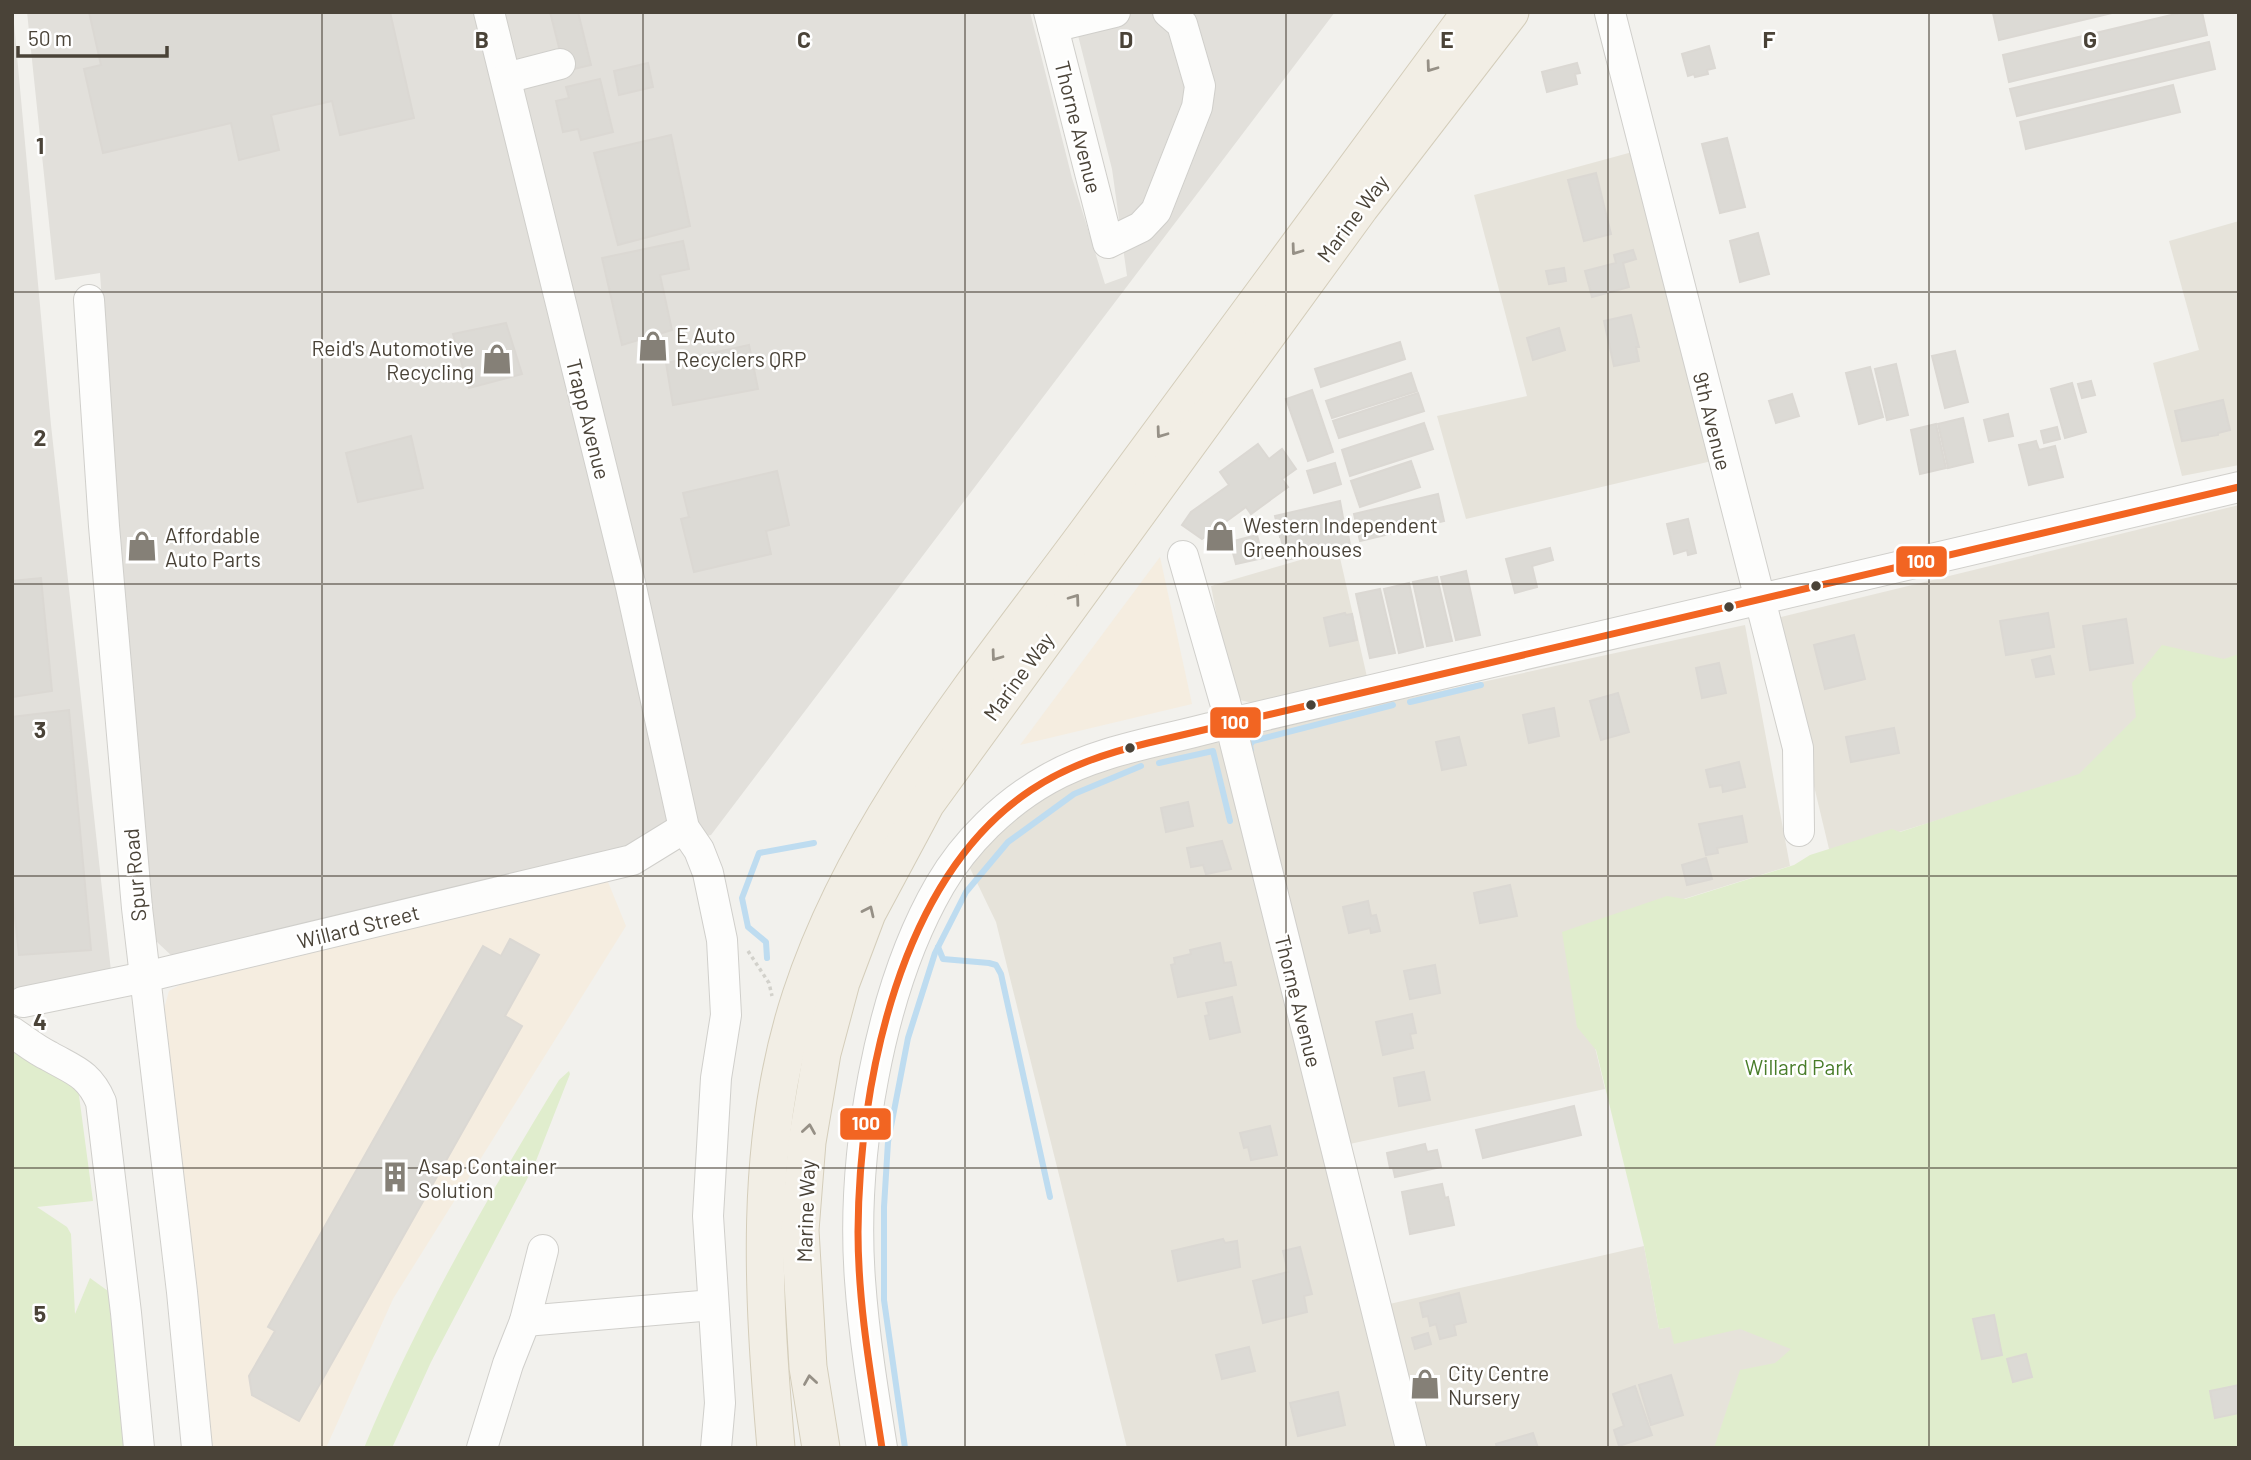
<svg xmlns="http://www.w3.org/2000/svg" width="2251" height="1460" viewBox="0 0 2251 1460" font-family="Barlow,sans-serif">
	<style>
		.residential { fill: #e6e3da }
		.commercial { fill: #f5ede0 }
		.industrial { fill: #e2e0db }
		.green { fill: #e0edcd }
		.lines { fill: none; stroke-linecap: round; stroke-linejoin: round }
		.stream { stroke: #bedcf0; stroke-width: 6 }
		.building { fill: #dcdad5; stroke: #dbd8d3; stroke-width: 2 }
		.minor-casing { stroke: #d0cfcb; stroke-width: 32 }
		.major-casing { stroke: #d4cdba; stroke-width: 39 }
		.path { stroke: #d2d1cb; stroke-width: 3.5; stroke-dasharray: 3.5 3.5; stroke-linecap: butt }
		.minor { stroke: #fdfdfc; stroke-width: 30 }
		.major { stroke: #f2eee5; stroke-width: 37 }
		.bus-1-casing { stroke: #fff; stroke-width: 12 }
		.bus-1 { stroke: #f26522; stroke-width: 7 }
		.oneway { stroke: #969086 }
		.grid { fill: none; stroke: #4a4338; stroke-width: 2; stroke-opacity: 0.55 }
		.bus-dot { fill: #4a4338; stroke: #fff; stroke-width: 2.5 }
		.labels { text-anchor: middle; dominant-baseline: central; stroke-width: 5; stroke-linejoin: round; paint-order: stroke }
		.street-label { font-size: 21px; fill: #4a4338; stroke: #fff }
		.poi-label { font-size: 21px; fill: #4a4338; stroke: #fff; text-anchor: start }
		.park-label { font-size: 21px; fill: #497d2a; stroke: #fff }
		.grid-label { font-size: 23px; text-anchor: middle; font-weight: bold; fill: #4a4338; stroke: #fff; stroke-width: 5; stroke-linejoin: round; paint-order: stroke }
		.line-badge { stroke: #fff; stroke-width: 2.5 }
		.badge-label { font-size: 19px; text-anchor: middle; font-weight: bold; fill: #fff }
	</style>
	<rect width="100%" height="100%" fill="#f2f1ed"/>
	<g class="residential">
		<polygon points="1636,151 1716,460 1466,519 1437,416 1527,396 1474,195"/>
		<polygon points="2239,221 2239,465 2182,476 2153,363 2199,350 2169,241"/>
		<polygon points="2239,505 2239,728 1830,853 1775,623 1781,617"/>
		<polygon points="1338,549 1367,677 1252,703 1240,700 1231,689 1211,586"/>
		<polygon points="1745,625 1790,866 1568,935 1605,1089 1345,1145 1246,739 1248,735 1255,731"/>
		<polygon points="1214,740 1224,747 1401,1448 1127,1448 996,922 967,862 1005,823 1081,774"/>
		<polygon points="1644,1246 1659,1329 1801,1299 1826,1448 1419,1448 1385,1305"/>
	</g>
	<g class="commercial">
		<polygon points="1160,557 1192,704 1020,745"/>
		<polygon points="606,877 626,926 393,1299 326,1448 202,1448 162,1016 169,991 185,982"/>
	</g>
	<g class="industrial">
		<polygon points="13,12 51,425 111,971 12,1007"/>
		<polygon points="27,12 1030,12 1072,178 1105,284 1127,276 1112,169 1072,12 1335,12 711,835 172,956 158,943 146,924 100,273 55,280"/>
	</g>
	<g class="green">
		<polygon points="2162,645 2224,659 2239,654 2239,1448 1714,1448 1740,1370 1775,1363 1791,1349 1740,1329 1674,1344 1670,1327 1659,1329 1644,1246 1596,1050 1577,1027 1562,932 1667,896 1685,899 1794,865 1810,855 1892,829 1900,832 2079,774 2136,717 2132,683"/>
		<polygon points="12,1047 78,1088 93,1201 37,1207 67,1227 71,1234 75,1314 90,1278 108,1291 125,1448 12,1448"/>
		<path d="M569,1071L570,1074L534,1166L431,1362L392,1448H364C417,1320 487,1198 559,1080Z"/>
	</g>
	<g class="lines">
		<g class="stream">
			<polyline points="1410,702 1481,685"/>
			<polyline points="1251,750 1250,745 1253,741 1393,705"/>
			<polyline points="1159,763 1213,751 1230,821"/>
			<polyline points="938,947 943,959 989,963 996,965 1001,974 1050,1197"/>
			<polyline points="767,958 766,942 748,927 742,898 759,853 814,843"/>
			<polyline points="905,1448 884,1300 884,1207 888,1142 908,1038 935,953 966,892 1008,842 1074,794 1141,766"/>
		</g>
	</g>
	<g class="building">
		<polygon points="89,12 390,12 414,118 340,135 332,101 271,115 279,150 239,160 231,123 103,153 84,69 101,65"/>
		<polygon points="550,12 578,12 591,65 565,71"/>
		<polygon points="1995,12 2116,12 1999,40 1993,13"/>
		<polygon points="2184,12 2202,12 2207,35 2009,82 2003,55"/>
		<polygon points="2209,42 2215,69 2017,116 2010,89"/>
		<polygon points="1709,46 1715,68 1707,70 1708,74 1695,77 1694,74 1688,76 1682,54"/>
		<polygon points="648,63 653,87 619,95 614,71"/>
		<polygon points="1577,63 1580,73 1575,74 1577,84 1547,92 1542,72"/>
		<polygon points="600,79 613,132 581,140 578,129 563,132 556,101 569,98 566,87"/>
		<polygon points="2173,85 2180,112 2026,149 2020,122"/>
		<polygon points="671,135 690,226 618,245 594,153"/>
		<polygon points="1727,138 1745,207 1720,213 1702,144"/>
		<polygon points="1596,173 1611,234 1584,241 1568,180"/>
		<polygon points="1758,233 1769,274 1740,282 1730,241"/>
		<polygon points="683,241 689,269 660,275 672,330 622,345 602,258"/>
		<polygon points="1633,250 1636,259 1623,263 1629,287 1592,297 1585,271 1616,263 1614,255"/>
		<polygon points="1564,268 1566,281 1549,284 1546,271"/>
		<polygon points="1631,315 1639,347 1636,347 1639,361 1614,366 1604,321"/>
		<polygon points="506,323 522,374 469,388 453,334"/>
		<polygon points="1559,328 1565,350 1533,360 1527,338"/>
		<polygon points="1400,342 1405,359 1321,387 1315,369"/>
		<polygon points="749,345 758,389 673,405 666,363"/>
		<polygon points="1955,351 1968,402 1945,408 1932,356"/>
		<polygon points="1896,364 1908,415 1887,420 1875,369"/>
		<polygon points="1870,367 1883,417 1859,424 1846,373"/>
		<polygon points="1411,373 1417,391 1332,418 1326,401"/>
		<polygon points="2091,381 2095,395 2082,398 2078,384"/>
		<polygon points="2072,383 2086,432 2065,438 2051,389"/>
		<polygon points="1312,390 1333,452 1308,461 1286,399"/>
		<polygon points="1418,393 1424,411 1339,438 1333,421"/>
		<polygon points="1792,394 1799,416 1776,423 1769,401"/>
		<polygon points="2223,400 2230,430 2218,433 2218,435 2182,441 2175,411"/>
		<polygon points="2008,414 2013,436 1989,441 1984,420"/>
		<polygon points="1963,418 1973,462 1948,468 1938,424"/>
		<polygon points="1424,423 1433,449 1350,476 1342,450"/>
		<polygon points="1936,424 1946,468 1920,474 1911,430"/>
		<polygon points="2057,427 2060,439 2044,443 2041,431"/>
		<polygon points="411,436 423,488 358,502 346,453"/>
		<polygon points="2036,441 2039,450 2055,446 2063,477 2029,485 2019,445"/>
		<polygon points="1258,444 1269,459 1282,449 1296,469 1282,479 1288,487 1251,514 1246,507 1202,539 1182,525 1191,512 1229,485 1220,472"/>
		<polygon points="1411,461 1420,487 1360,507 1351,481"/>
		<polygon points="1335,463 1341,484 1314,493 1307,471"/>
		<polygon points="777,471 789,525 766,531 771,554 694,572 681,519 689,517 683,493"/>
		<polygon points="1438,494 1444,521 1360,541 1354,514"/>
		<polygon points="1340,501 1344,523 1280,537 1275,516"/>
		<polygon points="1688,519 1696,553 1688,555 1687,550 1674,554 1667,524"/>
		<polygon points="1346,523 1350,545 1286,560 1281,538"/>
		<polygon points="1257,535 1263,558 1236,564 1230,542"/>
		<polygon points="1550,548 1553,560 1532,566 1537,587 1515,593 1506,559"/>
		<polygon points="1466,571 1480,635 1456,640 1441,577"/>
		<polygon points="1437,577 1452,641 1427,646 1413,582"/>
		<polygon points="41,578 52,691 12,697 12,581"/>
		<polygon points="1409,583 1423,647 1399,653 1384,589"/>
		<polygon points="1380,589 1395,653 1370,658 1356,594"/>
		<polygon points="1345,613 1346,615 1352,614 1357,640 1330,646 1324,618"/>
		<polygon points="2048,613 2054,647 2006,655 2000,621"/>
		<polygon points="2126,619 2133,663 2090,670 2083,626"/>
		<polygon points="1854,635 1865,679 1825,689 1814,645"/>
		<polygon points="2050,656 2054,674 2036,677 2032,660"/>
		<polygon points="1719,663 1726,693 1702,698 1696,668"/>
		<polygon points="1618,693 1629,732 1601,740 1590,701"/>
		<polygon points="1554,708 1559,736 1529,743 1523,715"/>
		<polygon points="69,710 91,950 19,955 12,890 12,717"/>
		<polygon points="1894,728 1899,753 1851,762 1846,737"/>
		<polygon points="1459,737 1466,765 1442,770 1436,742"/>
		<polygon points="1739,762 1745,787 1723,792 1722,785 1710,787 1706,770"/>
		<polygon points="1188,802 1193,826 1166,832 1161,808"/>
		<polygon points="1742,816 1747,842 1717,848 1718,853 1706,855 1699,824"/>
		<polygon points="1222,841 1231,869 1206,874 1203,865 1191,867 1187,848"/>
		<polygon points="1706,858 1712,879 1687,885 1682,865"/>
		<polygon points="1510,885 1517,916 1480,923 1474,893"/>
		<polygon points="1368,901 1371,916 1376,915 1380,931 1371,933 1370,928 1349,933 1343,907"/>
		<polygon points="510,939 539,955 505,1016 522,1026 299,1421 252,1395 249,1376 275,1331 268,1327 483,946 501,956"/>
		<polygon points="1220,943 1224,963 1231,962 1236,985 1178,997 1171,965 1175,964 1174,958 1191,954 1190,950"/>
		<polygon points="1435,965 1440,993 1410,999 1404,971"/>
		<polygon points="1232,997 1240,1032 1210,1039 1205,1016 1209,1015 1206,1003"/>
		<polygon points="1412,1014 1416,1033 1410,1034 1413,1048 1383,1055 1376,1022"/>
		<polygon points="1424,1072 1430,1100 1399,1106 1394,1078"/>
		<polygon points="1574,1106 1581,1135 1483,1158 1476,1130"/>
		<polygon points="1270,1126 1277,1155 1251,1160 1248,1147 1244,1148 1240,1133"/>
		<polygon points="1425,1144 1427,1152 1437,1150 1441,1167 1395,1177 1393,1168 1390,1168 1387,1153"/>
		<polygon points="1442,1184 1445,1198 1448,1197 1454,1225 1410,1234 1402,1192"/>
		<polygon points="1223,1239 1225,1243 1237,1241 1240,1267 1178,1281 1172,1251"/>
		<polygon points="1300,1247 1312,1294 1304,1296 1307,1312 1263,1323 1253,1281 1288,1272 1283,1251"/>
		<polygon points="1459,1293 1466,1322 1454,1325 1456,1335 1440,1339 1436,1324 1430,1326 1428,1316 1423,1317 1420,1303"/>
		<polygon points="1994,1315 2002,1355 1982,1359 1973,1319"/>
		<polygon points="1428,1333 1431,1344 1415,1349 1412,1338"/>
		<polygon points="1249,1347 1255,1371 1222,1379 1216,1355"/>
		<polygon points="2026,1354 2032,1377 2013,1382 2007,1359"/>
		<polygon points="1671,1375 1683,1415 1651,1425 1639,1385"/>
		<polygon points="2239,1385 2239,1413 2215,1418 2210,1391"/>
		<polygon points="1635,1386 1652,1435 1619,1446 1614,1430 1624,1426 1613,1394"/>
		<polygon points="1338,1392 1345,1425 1298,1436 1290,1403"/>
		<polygon points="1533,1433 1538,1448 1497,1448 1496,1444"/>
	</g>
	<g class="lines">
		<g class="minor-casing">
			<g id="minor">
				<polyline points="489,12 631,587 684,828 699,850 708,873 722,940 726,1015 716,1078 708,1216 720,1403 716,1448"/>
				<polyline points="1049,12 1108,243 1141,227 1156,211 1197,107 1200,86 1182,24 1168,12"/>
				<polyline points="1610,13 1798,748 1799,831"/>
				<polyline points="1053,27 1115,12"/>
				<polyline points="506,78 560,64"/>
				<polyline points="89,300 104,526 137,908 182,1292 197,1448"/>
				<polyline points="1183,556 1225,702 1411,1448"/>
				<polyline points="23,1002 145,977 632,860 684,828"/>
				<path d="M12,1032C24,1040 36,1050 49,1056C73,1070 89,1073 101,1102L126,1313L139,1448"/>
				<polyline points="525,1321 713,1305"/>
				<polyline points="482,1448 508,1364 525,1321 543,1250"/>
				<path d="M882,1448C873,1392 864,1336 860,1280C851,1158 878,992 940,885C965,842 1005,803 1048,779C1097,751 1157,742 1210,728L2239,487"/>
			</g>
		</g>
		<g class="major-casing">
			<g id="major">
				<path d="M776,1448C763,1297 753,1142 801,996C858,822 980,678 1087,533C1215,359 1343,186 1471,12"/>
				<polyline points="821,1448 808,1367 800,1230 807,1142 822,1053 841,982 867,913 926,803 1360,207 1510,12"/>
			</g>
		</g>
		<polyline class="path" points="748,951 769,983 772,996"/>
		<use href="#minor" class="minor"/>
		<use href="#major" class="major"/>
		<g class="bus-1-casing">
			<path id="bus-1" d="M882,1448C871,1376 858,1304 858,1232C859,1083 899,878 1031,790C1067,766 1107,753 1148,743L2239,487"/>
		</g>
		<use href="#bus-1" class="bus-1"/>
	</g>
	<defs><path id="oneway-chevron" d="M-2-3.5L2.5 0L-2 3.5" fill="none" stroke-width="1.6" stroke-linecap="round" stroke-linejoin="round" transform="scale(1.75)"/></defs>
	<g class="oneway">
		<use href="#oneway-chevron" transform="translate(1431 67) rotate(126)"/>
		<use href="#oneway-chevron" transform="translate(1296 250) rotate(126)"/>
		<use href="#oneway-chevron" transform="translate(1161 433) rotate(126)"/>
		<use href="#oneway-chevron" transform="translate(1075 599) rotate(-54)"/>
		<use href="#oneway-chevron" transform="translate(996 656) rotate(126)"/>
		<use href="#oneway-chevron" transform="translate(869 911) rotate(-65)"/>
		<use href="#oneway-chevron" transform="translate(809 1129) rotate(-81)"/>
		<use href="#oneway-chevron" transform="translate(810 1380) rotate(-99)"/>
	</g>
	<path class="grid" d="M322,12V1448M643,12V1448M965,12V1448M1286,12V1448M1608,12V1448M1929,12V1448M12,292H2239M12,584H2239M12,876H2239M12,1168H2239"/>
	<defs>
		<g id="shop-bare" transform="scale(2.415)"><path d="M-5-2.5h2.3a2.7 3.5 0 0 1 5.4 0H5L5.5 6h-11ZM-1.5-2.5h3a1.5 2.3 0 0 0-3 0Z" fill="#858077" stroke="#fff" stroke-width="2.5" paint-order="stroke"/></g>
		<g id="building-bare" transform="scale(2.415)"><path d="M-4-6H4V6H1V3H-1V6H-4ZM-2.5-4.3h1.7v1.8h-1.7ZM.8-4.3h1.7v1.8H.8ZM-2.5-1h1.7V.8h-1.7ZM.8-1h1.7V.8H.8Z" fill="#858077" stroke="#fff" stroke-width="2.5" paint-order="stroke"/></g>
	</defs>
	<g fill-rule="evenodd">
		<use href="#shop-bare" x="653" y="346"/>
		<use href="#shop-bare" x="497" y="359"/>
		<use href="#shop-bare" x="1220" y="536"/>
		<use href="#shop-bare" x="142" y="546"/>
		<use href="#building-bare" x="395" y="1177"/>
		<use href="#shop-bare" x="1425" y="1384"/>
	</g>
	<g class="bus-dot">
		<circle cx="1816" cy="586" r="6"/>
		<circle cx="1729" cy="607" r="6"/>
		<circle cx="1311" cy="705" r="6"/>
		<circle cx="1130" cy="748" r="6"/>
	</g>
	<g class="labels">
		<g class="street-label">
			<text transform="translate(1079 127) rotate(76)">Thorne Avenue</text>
			<text transform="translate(1352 218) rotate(-53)">Marine Way</text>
			<text transform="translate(589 419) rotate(76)">Trapp Avenue</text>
			<text transform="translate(1713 421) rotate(76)">9th Avenue</text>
			<text transform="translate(1018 676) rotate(-54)">Marine Way</text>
			<text transform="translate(134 875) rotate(-95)">Spur Road</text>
			<text transform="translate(358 926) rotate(-14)">Willard Street</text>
			<text transform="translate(1299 1001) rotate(76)">Thorne Avenue</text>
			<text transform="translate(805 1211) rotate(-88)">Marine Way</text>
		</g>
		<g class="poi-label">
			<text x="676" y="334">E Auto<tspan x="676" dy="24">Recyclers QRP</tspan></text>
			<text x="474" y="347" text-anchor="end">Reid's Automotive<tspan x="474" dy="24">Recycling</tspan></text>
			<text x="1243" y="524">Western Independent<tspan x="1243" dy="24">Greenhouses</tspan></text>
			<text x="165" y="534">Affordable<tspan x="165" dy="24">Auto Parts</tspan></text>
			<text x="418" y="1165">Asap Container<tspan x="418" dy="24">Solution</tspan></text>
			<text x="1448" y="1372">City Centre<tspan x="1448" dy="24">Nursery</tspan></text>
		</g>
		<g class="park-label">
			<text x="1799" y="1066">Willard Park</text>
		</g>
	</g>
	<g class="grid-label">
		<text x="482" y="48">B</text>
		<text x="804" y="48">C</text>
		<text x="1126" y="48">D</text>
		<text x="1447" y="48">E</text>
		<text x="1769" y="48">F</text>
		<text x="2090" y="48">G</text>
		<text x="40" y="154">1</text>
		<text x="40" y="446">2</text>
		<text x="40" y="738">3</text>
		<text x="40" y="1030">4</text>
		<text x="40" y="1322">5</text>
	</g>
	<g class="line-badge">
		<rect x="1895" y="545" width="53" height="33" rx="7" fill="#f26522"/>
		<rect x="1209" y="706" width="53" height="33" rx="7" fill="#f26522"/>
		<rect x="839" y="1107" width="53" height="34" rx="7" fill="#f26522"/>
	</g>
	<g class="badge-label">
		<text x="1921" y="568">100</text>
		<text x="1235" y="729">100</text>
		<text x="866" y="1130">100</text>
	</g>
	<rect width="2251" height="1460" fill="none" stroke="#4a4338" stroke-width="28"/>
	<path d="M18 46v10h149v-10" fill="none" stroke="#4a4338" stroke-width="3.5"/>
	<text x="28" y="46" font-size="21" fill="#4a4338" stroke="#ffffff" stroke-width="5" paint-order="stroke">50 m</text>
</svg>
